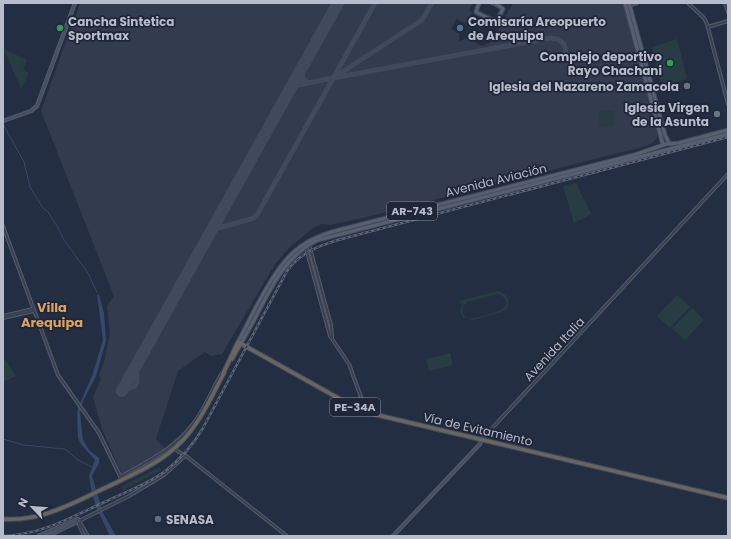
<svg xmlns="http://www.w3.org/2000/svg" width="731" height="539" viewBox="0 0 731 539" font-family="Poppins,sans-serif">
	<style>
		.airport { fill: #333b4f }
		.green { fill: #273d43; fill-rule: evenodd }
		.water { fill: #38486a }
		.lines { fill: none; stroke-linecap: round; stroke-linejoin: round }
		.stream { stroke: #38486a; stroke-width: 1 }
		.taxiway { stroke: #40495d; stroke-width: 5 }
		.runway { stroke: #40495d; stroke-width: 12 }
		.tertiary-casing { stroke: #545c6c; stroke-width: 4 }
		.secondary-casing { stroke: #545c6c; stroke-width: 4.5 }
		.primary-casing { stroke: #434a5b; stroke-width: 5 }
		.trunk-casing { stroke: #414959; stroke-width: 5.5 }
		.tertiary { stroke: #394151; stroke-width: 2 }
		.secondary { stroke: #474f65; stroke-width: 2.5 }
		.primary { stroke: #576071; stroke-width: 3 }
		.trunk { stroke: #686663; stroke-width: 3.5 }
		.rail-casing { stroke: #5b6478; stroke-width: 2.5 }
		.rail { stroke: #1e2637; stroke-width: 1; stroke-dasharray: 3; stroke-linecap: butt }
		.leisure-dot { fill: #2e9e5b; stroke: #1e2637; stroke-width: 1.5 }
		.service-dot { fill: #5c6f8a; stroke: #1e2637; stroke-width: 1.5 }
		.worship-dot { fill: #6b7280; stroke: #1e2637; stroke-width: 1.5 }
		.labels { text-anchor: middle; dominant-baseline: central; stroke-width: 3.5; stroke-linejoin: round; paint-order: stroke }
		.shield { fill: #1e2637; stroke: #888f9f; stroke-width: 1 }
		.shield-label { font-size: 11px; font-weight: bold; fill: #b6bccc }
		.poi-label { font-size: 12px; font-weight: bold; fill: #b6bccc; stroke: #1e2637; text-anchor: start }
		.street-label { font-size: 12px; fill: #b6bccc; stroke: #1e2637 }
		.neighbourhood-label { font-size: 13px; font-weight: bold; fill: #daa162; stroke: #1e2637 }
	</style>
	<rect width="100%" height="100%" fill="#242e42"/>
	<polygon class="airport" points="80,3 473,3 469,11 472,13 467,20 470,22 469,24 458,20 457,18 451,29 459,34 459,42 466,38 482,46 491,42 513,3 623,3 657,133 657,138 651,144 646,146 363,218 330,225 322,224 313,228 289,248 275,264 222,354 211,356 205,352 178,371 156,439 165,449 122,474 102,429 93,397 101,379 99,375 105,359 110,333 107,306 114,296 41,111"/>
	<g class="green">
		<polygon points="677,39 687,79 662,86 652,47"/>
		<polygon points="4,49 27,60 23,70 29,73 21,89"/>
		<polygon points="614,110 615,125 600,127 598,111"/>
		<polygon points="576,183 591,214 574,223 563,186"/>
		<path d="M498,291C508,293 512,303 505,311L473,320L463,317L460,311L462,303L460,304L459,301ZM498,294C504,296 507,299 506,306C502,311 475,320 468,318C466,317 465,316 463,314V306L467,302Z"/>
		<polygon points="677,295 690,307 670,328 657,316"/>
		<polygon points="692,308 704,320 685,340 672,329"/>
		<polygon points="450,353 453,365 429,371 426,359"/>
		<polygon points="6,360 16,376 3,382 3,361"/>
		<polygon points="160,467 161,470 123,490 122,486"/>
	</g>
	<polygon class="water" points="97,295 99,295 104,313 106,341 96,376 83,401 80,413 83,440 89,450 99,458 99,463 92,476 103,513 116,536 110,536 96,507 91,489 89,476 95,460 81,444 78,438 77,414 78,408 92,376 103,340"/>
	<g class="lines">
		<g class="stream">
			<polyline points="3,124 24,162 30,187 43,208 48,212 57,226 64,240 88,273 97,292"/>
			<polyline points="3,439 23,445 65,449 78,460 93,468"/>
		</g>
		<g class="taxiway">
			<polyline points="300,71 303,79 308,83"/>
			<polyline points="333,78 550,38 558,39 564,44 568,61"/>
			<polyline points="289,90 298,85 333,78 422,20 432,3"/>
			<polyline points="211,230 254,218 257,215 375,3"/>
			<polyline points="132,371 124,381 125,385 130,388 135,386 137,382 136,364"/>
		</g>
		<polyline class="runway" points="122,391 338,3"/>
		<g class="tertiary-casing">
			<g id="tertiary">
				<polyline points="492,3 498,6"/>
				<polyline points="688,3 704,18 707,24 728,104"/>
				<polyline points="725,3 728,12"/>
				<polyline points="708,27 728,21"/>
				<polyline points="3,226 58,375 99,433 122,480"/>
				<polyline points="308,241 331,325 332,338"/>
				<polyline points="306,248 330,336 349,364 366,411"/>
				<polyline points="3,316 33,309"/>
				<polyline points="3,318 34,311"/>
				<polyline points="482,439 728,174"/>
				<polyline points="174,449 186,456 287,536"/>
				<path d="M120,477C148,461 173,450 193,424C205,409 212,389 222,373"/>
				<polyline points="79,521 129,496 164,475 185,456"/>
				<polyline points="79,521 88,536"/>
				<polyline points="79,521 79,525 84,536"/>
			</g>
		</g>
		<g class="secondary-casing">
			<g id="secondary">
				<polyline points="626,6 637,3"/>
				<polyline points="3,121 31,111 37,106 75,3"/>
				<polyline points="38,536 78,519"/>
				<polyline points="48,536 79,521"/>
				<polyline points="393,536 480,444 481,440"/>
			</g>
		</g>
		<g class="primary-casing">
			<g id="primary">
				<polyline points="479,3 476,12 496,22 503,9 495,3"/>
				<polyline points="625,3 663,145"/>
				<polyline points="629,3 665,135 669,143"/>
				<path d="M238,342C253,314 275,264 300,247C312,238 325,234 339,230L634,155L666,144L679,143L728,130"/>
				<path d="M241,343C264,307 277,259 318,240L728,134"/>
			</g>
		</g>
		<g class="trunk-casing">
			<g id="trunk">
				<polyline points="232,359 241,343"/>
				<polyline points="223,374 238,342 347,403 373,414 728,498"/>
				<path d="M3,519C41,522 73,503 107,487C134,474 161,463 182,441C201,421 211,397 224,373"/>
			</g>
		</g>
		<use href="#tertiary" class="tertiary"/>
		<use href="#secondary" class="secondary"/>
		<use href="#primary" class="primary"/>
		<use href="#trunk" class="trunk"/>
		<g class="rail-casing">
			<path id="rail" d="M3,536C44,534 71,517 107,501C126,492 147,484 164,472C180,460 193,445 203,428L287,271C300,253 318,246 338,240L728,137"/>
		</g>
		<use href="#rail" class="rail"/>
	</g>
	<g class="leisure-dot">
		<circle cx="60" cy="28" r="4"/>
		<circle cx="670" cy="63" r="4"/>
	</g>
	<g class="service-dot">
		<circle cx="460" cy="28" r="4"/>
		<circle cx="158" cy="519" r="4"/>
	</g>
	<g class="worship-dot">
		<circle cx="687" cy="86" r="4"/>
		<circle cx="717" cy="114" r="4"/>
	</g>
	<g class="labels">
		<g class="shield">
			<rect x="387" y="202" width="50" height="18" rx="3"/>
			<rect x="330" y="398" width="50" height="18" rx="3"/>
		</g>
		<g class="shield-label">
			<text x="412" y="211">AR-743</text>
			<text x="355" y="407">PE-34A</text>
		</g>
		<g class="poi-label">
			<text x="68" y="21">Cancha Sintetica<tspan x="68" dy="14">Sportmax</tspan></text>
			<text x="468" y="21">Comisaría Areopuerto<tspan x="468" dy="14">de Arequipa</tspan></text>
			<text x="662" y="56" text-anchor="end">Complejo deportivo<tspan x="662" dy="14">Rayo Chachani</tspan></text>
			<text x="679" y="86" text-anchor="end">Iglesia del Nazareno Zamacola</text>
			<text x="709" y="107" text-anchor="end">Iglesia Virgen<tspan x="709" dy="14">de la Asunta</tspan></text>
			<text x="166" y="519">SENASA</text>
		</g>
		<g class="street-label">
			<text transform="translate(496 180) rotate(-14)">Avenida Aviación</text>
			<text transform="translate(554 349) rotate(-47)">Avenida Italia</text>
			<text transform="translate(478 429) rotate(13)">Vía de Evitamiento</text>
		</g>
		<g class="neighbourhood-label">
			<text x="52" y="307">Villa<tspan x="52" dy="15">Arequipa</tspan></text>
		</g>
	</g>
	<rect width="731" height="539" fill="none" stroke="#b6bccc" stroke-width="8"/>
	<g transform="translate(32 507) rotate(296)" stroke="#1e2637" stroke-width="3" paint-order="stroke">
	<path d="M0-3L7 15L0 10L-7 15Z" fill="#b6bccc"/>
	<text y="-6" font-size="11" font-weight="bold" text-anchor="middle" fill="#b6bccc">N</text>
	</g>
</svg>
